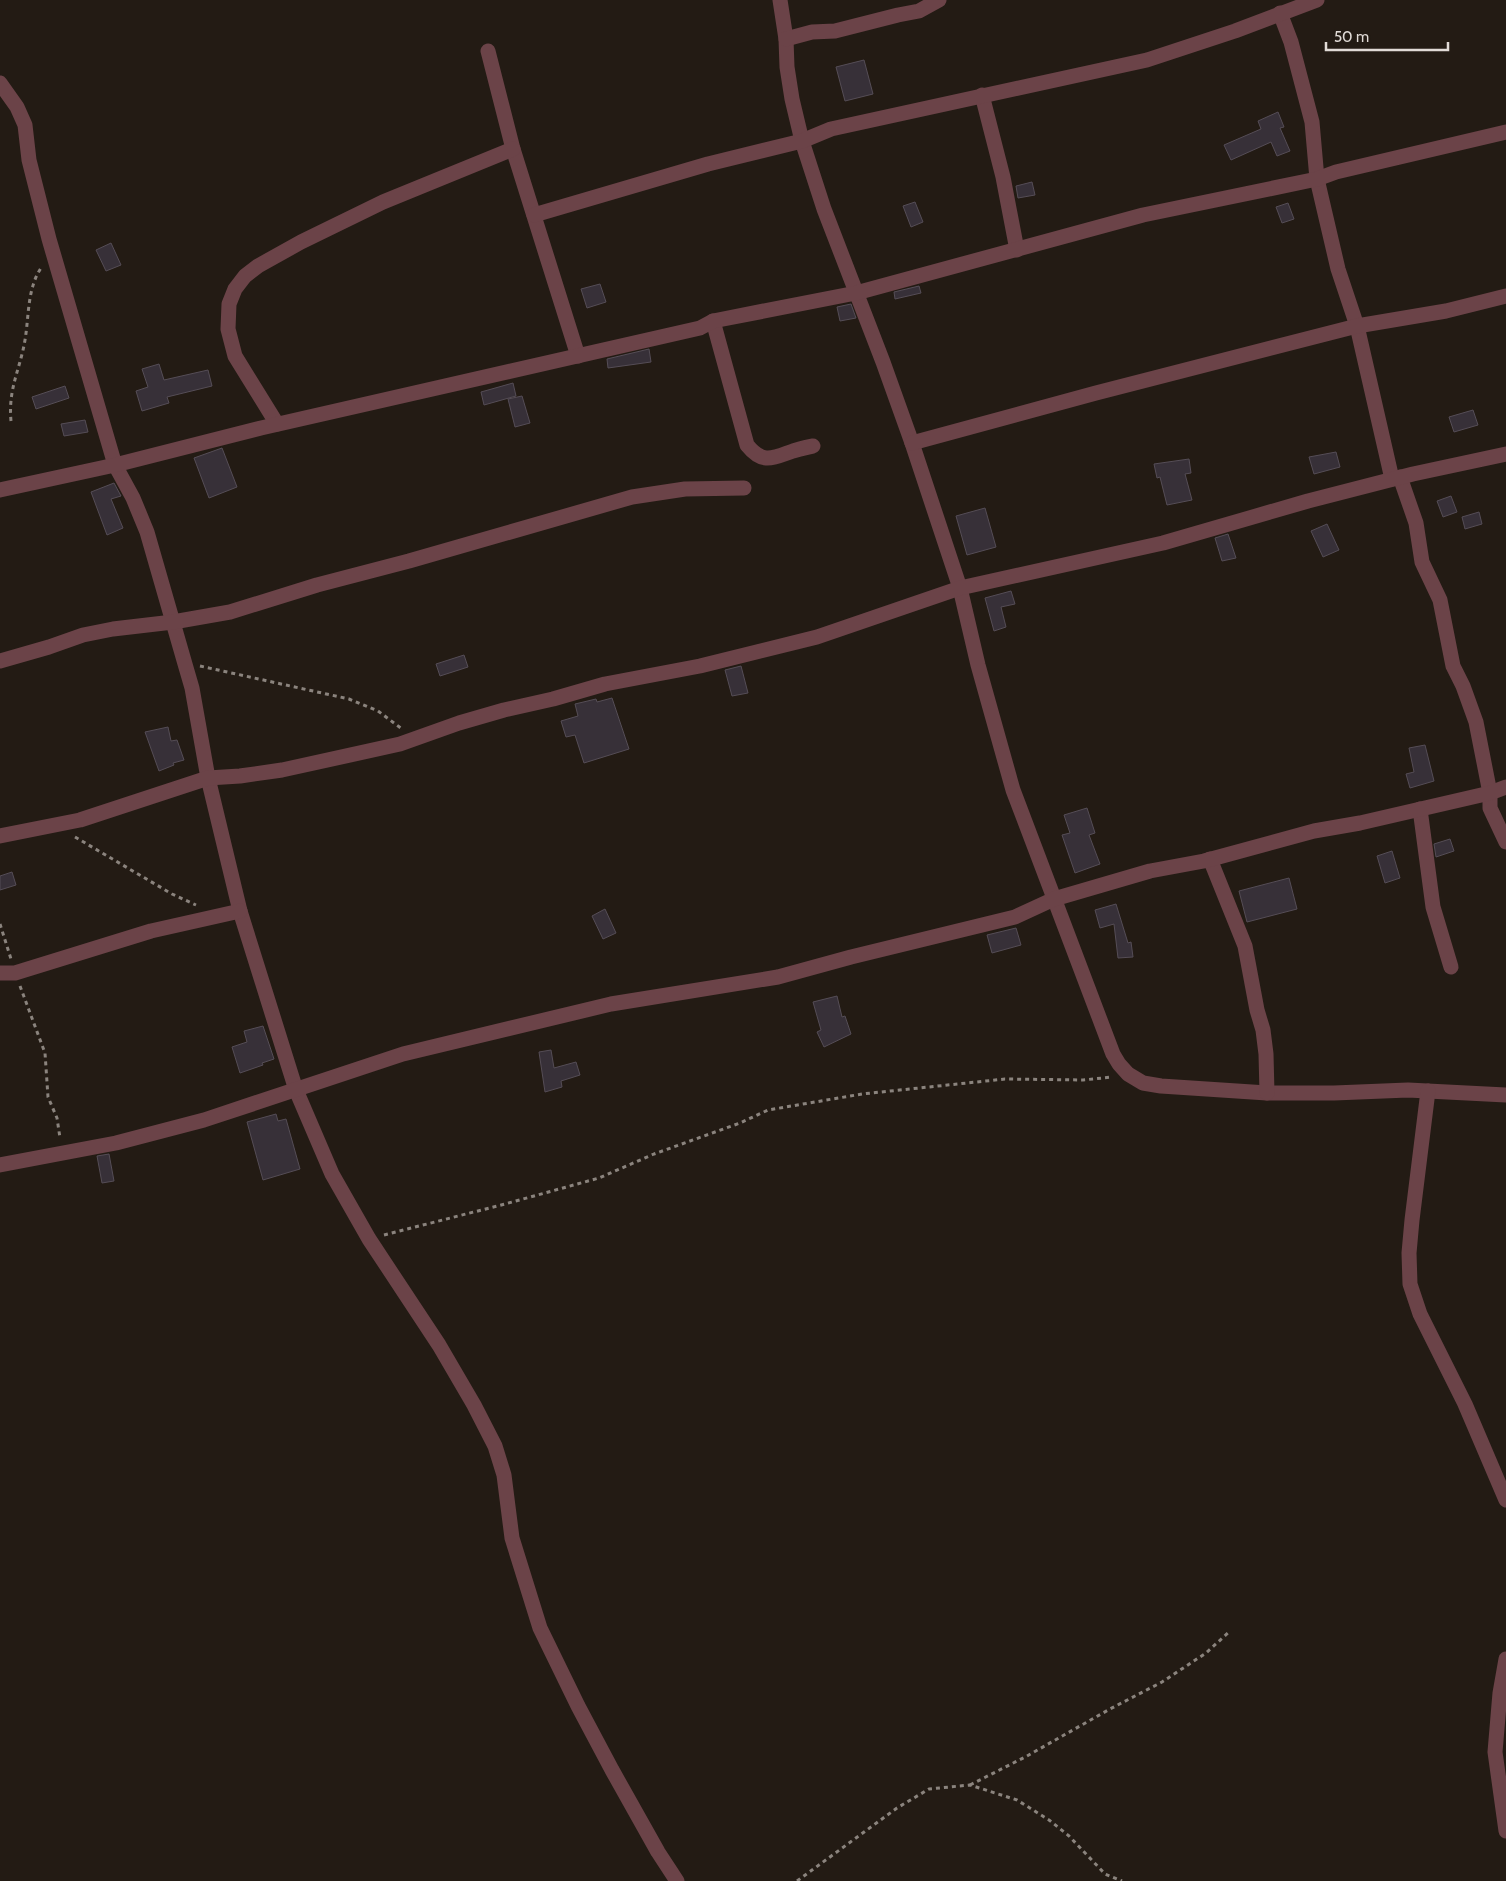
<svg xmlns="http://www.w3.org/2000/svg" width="1506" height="1881" viewBox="0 0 1506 1881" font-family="Cabin,sans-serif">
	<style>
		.building { fill: #373038; stroke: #554d56 }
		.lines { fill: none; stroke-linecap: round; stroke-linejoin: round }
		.path { stroke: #8b847e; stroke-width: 3; stroke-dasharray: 4 4; stroke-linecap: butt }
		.minor { stroke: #6b4348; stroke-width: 15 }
	</style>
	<rect width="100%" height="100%" fill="#231b14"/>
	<g class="building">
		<polygon points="864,60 873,94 845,101 836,67"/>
		<polygon points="1278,112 1284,127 1280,128 1290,151 1277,156 1271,142 1231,160 1224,145 1261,129 1258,121"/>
		<polygon points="1032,182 1035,195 1018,198 1016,186"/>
		<polygon points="915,202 923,222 911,227 903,206"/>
		<polygon points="1288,203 1294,219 1282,223 1276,207"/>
		<polygon points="111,243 121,265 106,271 96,250"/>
		<polygon points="600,284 606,302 587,308 581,289"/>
		<polygon points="919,286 921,293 895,299 894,292"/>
		<polygon points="851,304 856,318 840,321 837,307"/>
		<polygon points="649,349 651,362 608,368 607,359"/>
		<polygon points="159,364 164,380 208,370 212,386 167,397 169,403 142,411 136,391 148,387 142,369"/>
		<polygon points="513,383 516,396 484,405 481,392"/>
		<polygon points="65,386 69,398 36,409 32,397"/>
		<polygon points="522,396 530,423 515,427 508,399"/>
		<polygon points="1473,410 1478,425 1454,432 1449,417"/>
		<polygon points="85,420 88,432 64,436 61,424"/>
		<polygon points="222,448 237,487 209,498 194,458"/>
		<polygon points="1336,452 1340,467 1314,474 1309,457"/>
		<polygon points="1189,459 1191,473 1185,474 1192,500 1167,505 1160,477 1157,478 1154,464"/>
		<polygon points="114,483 121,496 111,499 123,528 107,535 91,492"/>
		<polygon points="1451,496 1457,512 1443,517 1437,501"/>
		<polygon points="985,508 996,547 967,555 956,516"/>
		<polygon points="1479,512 1482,524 1465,529 1462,517"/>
		<polygon points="1327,524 1339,550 1323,557 1311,531"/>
		<polygon points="1228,534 1236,558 1222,561 1215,538"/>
		<polygon points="1011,591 1015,604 1001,607 1006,627 994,631 985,598"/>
		<polygon points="464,655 468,667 440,676 436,664"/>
		<polygon points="741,666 748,693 732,696 725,670"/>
		<polygon points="612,698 629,749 584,763 575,735 566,737 561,721 578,716 575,704 596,699 597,702"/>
		<polygon points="168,727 171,741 177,740 184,760 173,763 174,765 159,771 145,732"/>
		<polygon points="1425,745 1434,781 1410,788 1406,774 1414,772 1409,748"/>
		<polygon points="1087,808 1095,833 1089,835 1100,864 1075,873 1062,835 1070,833 1064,815"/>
		<polygon points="1450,839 1454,851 1436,857 1434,844"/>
		<polygon points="1392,851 1400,878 1385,883 1377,856"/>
		<polygon points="12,872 16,885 0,890 0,876"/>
		<polygon points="1289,878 1297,909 1247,922 1239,891"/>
		<polygon points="1116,904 1128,943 1131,942 1133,957 1118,958 1114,924 1100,928 1095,910"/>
		<polygon points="605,909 616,933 603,939 592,916"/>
		<polygon points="1016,928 1021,945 992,953 987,935"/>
		<polygon points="837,996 842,1017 845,1016 851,1034 824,1047 817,1032 821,1030 813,1002"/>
		<polygon points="263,1026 274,1059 262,1063 263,1065 240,1073 232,1047 247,1042 244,1031"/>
		<polygon points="551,1050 554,1068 576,1062 580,1075 561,1081 562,1087 545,1092 539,1052"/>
		<polygon points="276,1114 278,1121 286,1119 300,1169 263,1180 247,1122"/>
		<polygon points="109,1154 114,1181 102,1183 97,1156"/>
	</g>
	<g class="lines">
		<g class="path">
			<path d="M11,421C8,388 20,370 25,340C29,317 27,289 41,268"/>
			<polyline points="200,666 349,699 378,711 402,729"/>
			<polyline points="75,837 172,894 196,905"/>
			<polyline points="0,924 11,959"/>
			<polyline points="20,986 45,1053 48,1097 57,1118 60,1138"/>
			<polyline points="384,1235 505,1204 599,1178 654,1154 740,1123 768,1110 862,1094 1005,1079 1083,1080 1112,1077"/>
			<polyline points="970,1785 1027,1756 1110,1709 1162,1682 1206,1653 1229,1632"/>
			<polyline points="797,1881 897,1808 929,1789 970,1785 1017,1800 1049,1820 1069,1836 1105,1874 1122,1881"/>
		</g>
		<g class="minor">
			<polyline points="780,0 786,39 787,67 792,99 802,141 824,209 883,362 912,443 960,588 978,665 1013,790 1113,1054 1119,1064 1128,1074 1143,1083 1161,1086 1267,1093 1334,1093 1408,1090 1506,1095"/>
			<polyline points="1280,13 1291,42 1312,122 1317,179 1338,269 1357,326 1392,479"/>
			<polyline points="786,39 812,32 835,31 898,15 919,11 939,0"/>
			<polyline points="488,51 513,149 578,356"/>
			<polyline points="0,83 17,107 25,125 29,160 49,239 115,465 133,498 147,532 185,664 192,688 208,778 240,911 296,1090 332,1174 369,1239 439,1345 474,1405 495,1446 504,1475 512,1538 540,1628 578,1706 612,1770 658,1852 677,1881"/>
			<polyline points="982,95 1003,177 1017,250"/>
			<polyline points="534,215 708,164 802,141 831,129 1147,60 1235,31 1317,0"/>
			<path d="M713,321L747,445C763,465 773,458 793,451C800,449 807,447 813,446"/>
			<polyline points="277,424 235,356 228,329 229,304 235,289 245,276 258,266 301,242 383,202 513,149"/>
			<polyline points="912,443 1096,393 1357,326 1446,311 1506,296"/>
			<polyline points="1400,477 1416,523 1422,562 1440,600 1453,666 1463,686 1476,722 1490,793 1490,808 1506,842"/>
			<polyline points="0,490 115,465 261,428 700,328 713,321 856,293 1143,215 1317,179 1336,172 1506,132"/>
			<polyline points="0,661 49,647 83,635 113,629 173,622 230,612 317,585 409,561 632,497 685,489 744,488"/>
			<polyline points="1420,809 1433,907 1451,967"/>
			<polyline points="0,836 80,820 208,778 240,776 282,770 400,744 459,723 504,710 553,699 605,684 700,666 817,637 960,588 1163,543 1308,501 1413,474 1506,454"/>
			<polyline points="1210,859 1245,946 1257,1010 1263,1030 1266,1054 1267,1093"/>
			<polyline points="0,973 15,973 151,931 240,911"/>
			<polyline points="1428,1091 1412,1220 1409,1253 1410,1284 1420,1314 1465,1404 1506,1500"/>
			<polyline points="0,1165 116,1143 204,1120 403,1054 611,1004 778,977 851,957 1015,917 1054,899 1150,871 1204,861 1314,831 1360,823 1490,793 1506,787"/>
			<polyline points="1506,1659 1500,1693 1495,1752 1506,1831"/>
		</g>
	</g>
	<path d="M1326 42v8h122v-8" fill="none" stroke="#e1dbd7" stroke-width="2.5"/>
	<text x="1334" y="42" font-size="15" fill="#e1dbd7" stroke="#231b14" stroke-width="4" paint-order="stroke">50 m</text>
</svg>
